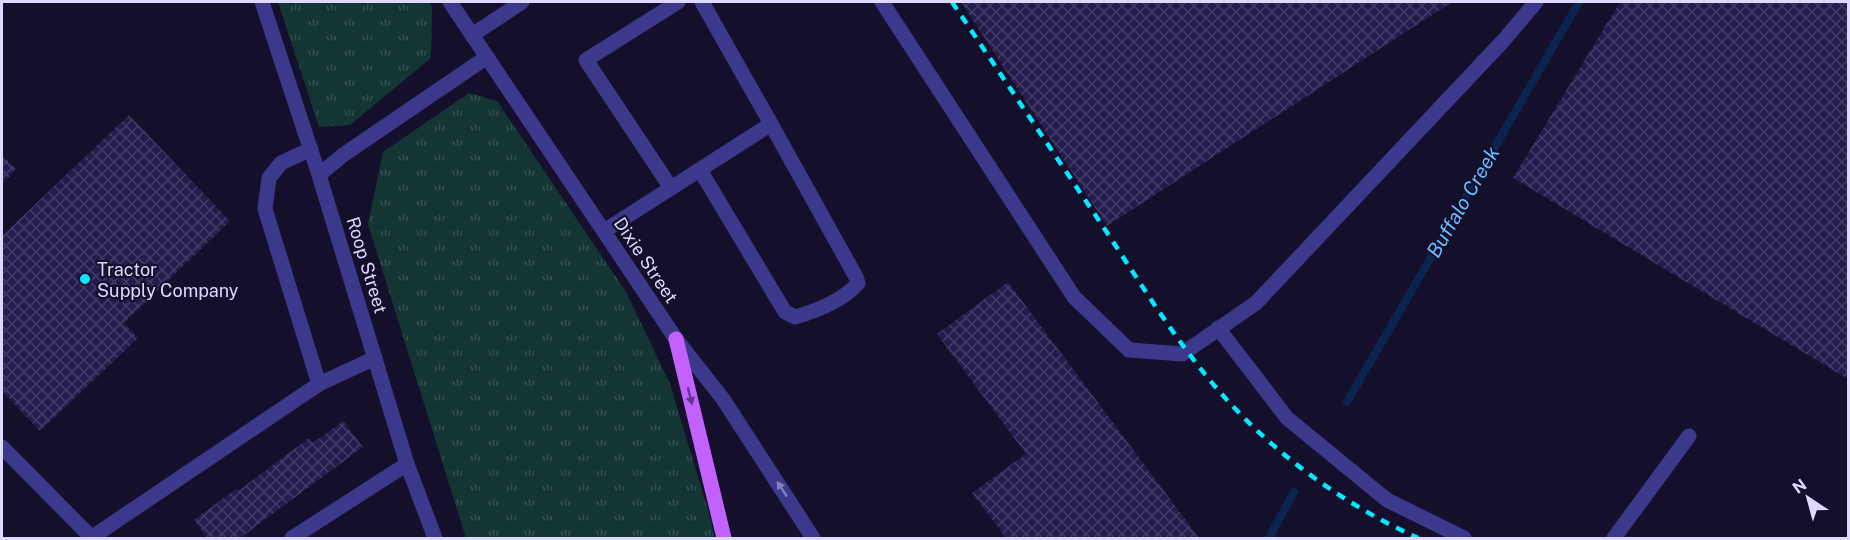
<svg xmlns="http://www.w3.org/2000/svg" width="1850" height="540" viewBox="0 0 1850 540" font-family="'Public Sans',sans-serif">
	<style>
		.park { fill: url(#park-tufts) }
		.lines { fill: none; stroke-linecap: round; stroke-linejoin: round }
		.stream { stroke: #0b2550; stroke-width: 8 }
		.building { fill: url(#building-cross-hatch) }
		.minor { stroke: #3c398c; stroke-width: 15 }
		.major { stroke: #c361ff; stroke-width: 15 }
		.rail { stroke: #06e8ff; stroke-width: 4.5; stroke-dasharray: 9 8; stroke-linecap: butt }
		.oneway { fill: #63348a }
		.oneway2 { fill: #8581c0 }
		.poi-dot { fill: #06e8ff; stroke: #14102b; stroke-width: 2 }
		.labels { text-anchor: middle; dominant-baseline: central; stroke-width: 4.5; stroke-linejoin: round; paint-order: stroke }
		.street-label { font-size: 18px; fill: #dedaff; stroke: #14102b }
		.poi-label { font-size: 18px; fill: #dedaff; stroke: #14102b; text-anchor: start }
		.water-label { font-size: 20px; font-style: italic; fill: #68bbff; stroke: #14102b }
	</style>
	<defs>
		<pattern id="park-tufts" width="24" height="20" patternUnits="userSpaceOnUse" patternTransform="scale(1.5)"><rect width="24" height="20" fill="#133634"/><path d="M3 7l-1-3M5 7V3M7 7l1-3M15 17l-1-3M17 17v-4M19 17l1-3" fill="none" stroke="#355252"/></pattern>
		<pattern id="building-cross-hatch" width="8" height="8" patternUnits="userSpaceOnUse" patternTransform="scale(1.5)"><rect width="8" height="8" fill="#251b4d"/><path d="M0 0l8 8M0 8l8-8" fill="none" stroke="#443c68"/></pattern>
	</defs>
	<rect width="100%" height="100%" fill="#14102b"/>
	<g class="park">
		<polygon points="278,2 429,2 432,7 431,58 350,125 319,127"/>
		<polygon points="469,93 497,101 626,292 670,384 711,520 714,538 466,538 368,224 383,152"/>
	</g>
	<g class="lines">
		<g class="stream">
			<polyline points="1347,402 1579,2"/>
			<polyline points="1269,538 1294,492"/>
		</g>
	</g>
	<g class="building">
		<polygon points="961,2 1452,2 1107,226"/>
		<polygon points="1620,2 1848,2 1848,379 1513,178"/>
		<polygon points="129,115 230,221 124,323 138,338 40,431 2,391 2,236"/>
		<polygon points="2,155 16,169 2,184"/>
		<polygon points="1008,282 1199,538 1006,538 972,493 1026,454 937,334"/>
		<polygon points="343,421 363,447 240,538 207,538 194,520 236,489 238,491 309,438 313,443"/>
	</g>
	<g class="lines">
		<g class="minor">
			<polyline points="262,2 319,175 407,464 435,538"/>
			<polyline points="450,2 676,339 723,399 813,538"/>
			<polyline points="882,2 1074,297 1129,350 1182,354 1256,303 1503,41 1536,2"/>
			<polyline points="472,35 522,2"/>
			<polyline points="311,149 281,163 269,178 265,209 319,384"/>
			<path d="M700,170L785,312L795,317C816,311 843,301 858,283L856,277L771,124"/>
			<polyline points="319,175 343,155 487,57"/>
			<polyline points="671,188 586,60 678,2"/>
			<polyline points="604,231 771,124 702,2"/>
			<polyline points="1218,328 1287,418 1387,500 1464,538"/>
			<polyline points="2,447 92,538"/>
			<polyline points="91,538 319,384 375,358"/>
			<polyline points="292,538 407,464"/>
			<polyline points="1614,538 1689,436"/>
		</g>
		<polyline class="major" points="676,339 724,538"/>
		<path class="rail" d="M952,2C1000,73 1048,145 1096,216C1137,277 1179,348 1228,401C1281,459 1347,506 1418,538"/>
	</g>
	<defs><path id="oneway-solid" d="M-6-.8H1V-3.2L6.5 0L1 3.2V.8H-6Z" transform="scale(1.5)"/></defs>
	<use class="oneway" href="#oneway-solid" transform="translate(690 396) rotate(76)"/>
	<use class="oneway2" href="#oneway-solid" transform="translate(782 489) rotate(-123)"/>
	<circle class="poi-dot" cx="85" cy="279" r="6"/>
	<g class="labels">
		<g class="street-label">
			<text transform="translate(646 260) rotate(56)">Dixie Street</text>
			<text transform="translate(367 265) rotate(73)">Roop Street</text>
		</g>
		<g class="poi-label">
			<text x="97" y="269">Tractor<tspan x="97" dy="21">Supply Company</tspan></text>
		</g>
		<g class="water-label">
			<text transform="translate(1463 202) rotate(-60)">Buffalo Creek</text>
		</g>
	</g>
	<rect width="1850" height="540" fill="none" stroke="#dedaff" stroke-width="6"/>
	<g transform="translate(1808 498) rotate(324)" stroke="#14102b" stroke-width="4.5" paint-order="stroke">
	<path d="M0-4.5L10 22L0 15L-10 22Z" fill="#dedaff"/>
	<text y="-9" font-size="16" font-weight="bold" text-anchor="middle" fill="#dedaff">N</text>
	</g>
</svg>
